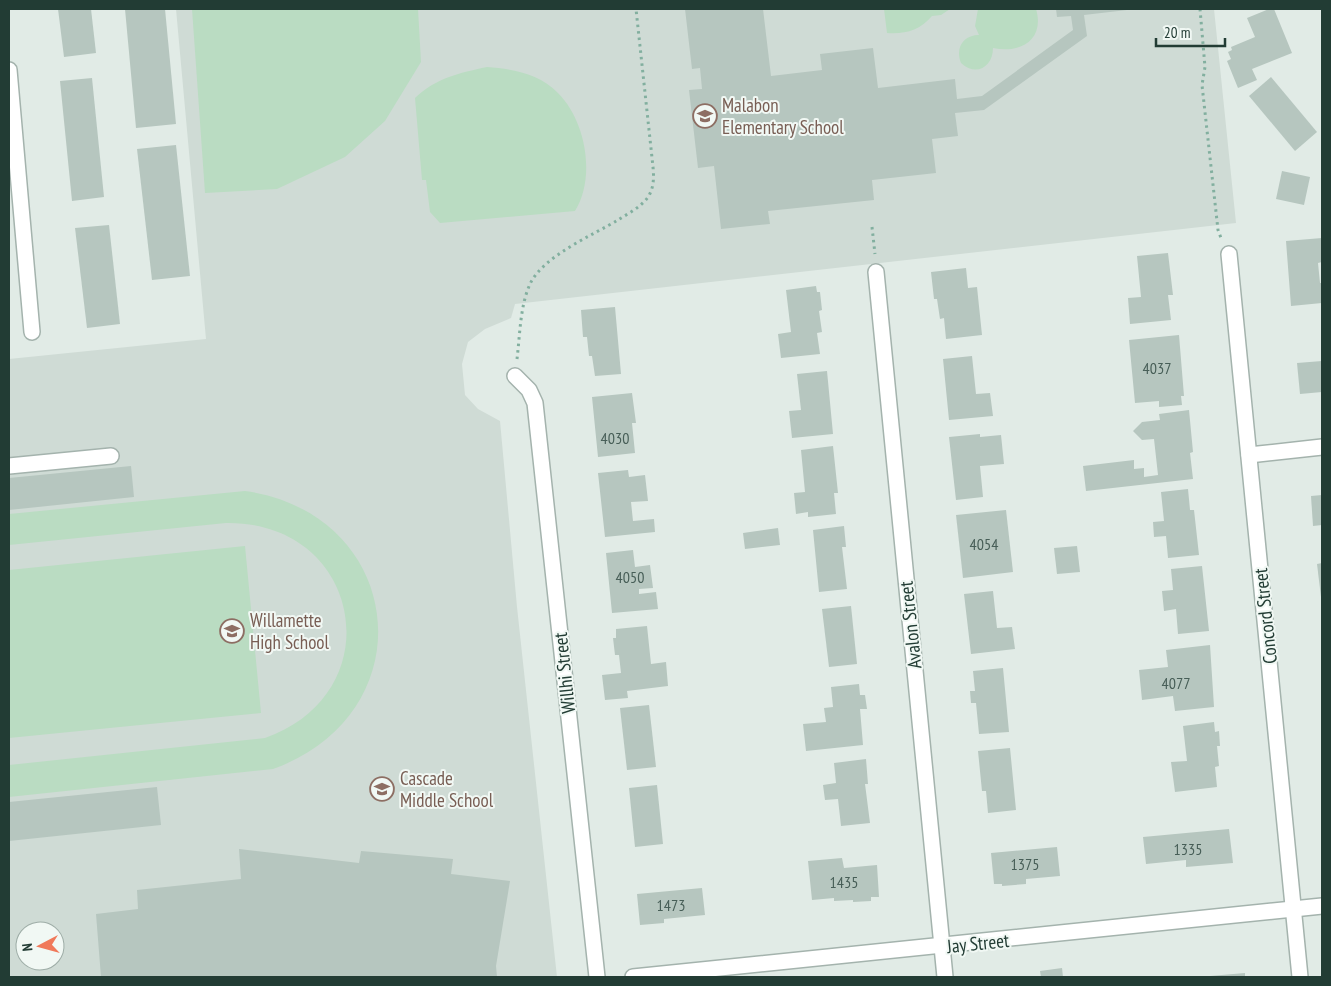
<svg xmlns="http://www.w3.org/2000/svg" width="1331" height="986" viewBox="0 0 1331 986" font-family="'PT Sans Narrow',sans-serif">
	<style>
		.built { fill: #cfdbd5; fill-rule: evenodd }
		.green { fill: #badcc2 }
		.building { fill: #b6c6bf }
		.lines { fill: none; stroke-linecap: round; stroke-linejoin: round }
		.minor-casing { stroke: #a4b3ad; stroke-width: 18 }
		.path { stroke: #82af9f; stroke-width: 3; stroke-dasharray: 2.5 4; stroke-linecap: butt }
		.minor { stroke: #fff; stroke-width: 15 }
		.labels { text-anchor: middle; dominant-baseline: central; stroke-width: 4; stroke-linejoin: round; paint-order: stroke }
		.number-label { font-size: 16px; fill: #475e57 }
		.education-label { font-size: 19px; fill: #785e54; stroke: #f1f8f4; text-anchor: start }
		.street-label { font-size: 19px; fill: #223c34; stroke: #f1f8f4 }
	</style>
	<rect width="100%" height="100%" fill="#e1ebe6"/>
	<path class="built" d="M176,9H1214L1236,223L515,304L511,318L485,329L468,342L462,364L465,395L478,409L500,421L517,607L557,977H9V359L206,339ZM25,931H55V961H25Z"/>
	<g class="green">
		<polygon points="192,9 418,9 421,62 385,121 345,157 277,189 205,193"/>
		<path d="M884,9H950L941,15L932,16C919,31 906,34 887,33Z"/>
		<path d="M978,9H1036C1045,39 1021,54 993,48C993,67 976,77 961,63C955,48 963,35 979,35L975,26Z"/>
		<path d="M487,67C512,69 539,73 558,93C586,121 596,177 575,211L440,223L430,212L426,180H422L415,98C436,78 459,73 487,67Z"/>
		<path d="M245,491C407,514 427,714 273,769L9,797V765L265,738C393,693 363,521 226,523L9,545V514Z"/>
		<polygon points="245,546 261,713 9,738 9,570"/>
	</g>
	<g class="building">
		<polygon points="58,9 91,9 96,53 64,57"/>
		<polygon points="125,9 165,9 176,124 136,128"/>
		<polygon points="685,9 763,9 771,76 822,70 820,54 873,48 878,88 955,79 957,99 982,96 1073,30 1071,16 1057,17 1056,9 1127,10 1084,15 1087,36 984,110 955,113 958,136 932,139 936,173 872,180 874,200 768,211 770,224 721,229 714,166 698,168 689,90 702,89 700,68 692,69"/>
		<polygon points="1269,9 1274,9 1292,53 1252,69 1257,80 1238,88 1227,61 1231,59 1228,52 1232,50 1231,47 1255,37 1247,18"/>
		<polygon points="1271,77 1317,132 1295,151 1249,96"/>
		<polygon points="92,78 104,197 72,201 60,81"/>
		<polygon points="176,145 190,276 152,280 137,149"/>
		<polygon points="1282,171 1310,177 1304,205 1276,199"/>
		<polygon points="109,225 120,324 87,328 75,228"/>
		<polygon points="1322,238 1322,262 1318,263 1320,283 1322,283 1322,303 1291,306 1286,241"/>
		<polygon points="1168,253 1173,295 1168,295 1171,320 1130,324 1128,298 1141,297 1137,256"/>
		<polygon points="966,268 968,288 977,287 982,335 946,339 944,318 940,319 937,299 934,299 931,272"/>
		<polygon points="816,286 817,292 820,292 822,310 819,311 822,332 817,333 820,354 781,358 778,334 791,332 786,290"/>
		<polygon points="615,307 621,374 595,376 592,356 589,356 587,337 583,337 581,310"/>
		<polygon points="1179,335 1184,396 1181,396 1182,405 1159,407 1159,401 1135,403 1129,340"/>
		<polygon points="972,356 976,394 990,393 993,416 949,420 943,359"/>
		<polygon points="1322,361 1322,392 1300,394 1297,363"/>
		<polygon points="827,371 833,434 792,438 789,411 801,410 797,374"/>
		<polygon points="632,393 636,423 632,423 635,453 598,457 592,397"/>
		<polygon points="1189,410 1193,452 1190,453 1193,479 1086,491 1083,466 1134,460 1134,469 1144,468 1144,477 1158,475 1154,439 1142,440 1133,431 1142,422 1160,420 1159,414"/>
		<polygon points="980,434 980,437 1001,435 1004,464 980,466 983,497 956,500 949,437"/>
		<polygon points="833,446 838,493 834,493 836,514 808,517 808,512 796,514 794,493 805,492 801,450"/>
		<polygon points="131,466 134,497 9,510 9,478"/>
		<polygon points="628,470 629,477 645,475 648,501 631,502 633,521 654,519 655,532 605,537 598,473"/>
		<polygon points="1188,489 1190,510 1194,510 1199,555 1168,558 1166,536 1154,537 1153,522 1164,521 1161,492"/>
		<polygon points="1322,495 1322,525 1313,526 1311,496"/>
		<polygon points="1006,510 1013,572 963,578 956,515"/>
		<polygon points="844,526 846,547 842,547 847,589 819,592 813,530"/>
		<polygon points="778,528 780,545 745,549 743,533"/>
		<polygon points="1077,546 1080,572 1057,574 1054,548"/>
		<polygon points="633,550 635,567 650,565 653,588 639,589 639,594 656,592 658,609 612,613 606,553"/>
		<polygon points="1322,563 1322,597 1321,597 1317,564"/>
		<polygon points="1202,566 1209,631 1178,634 1176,609 1164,611 1162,591 1173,590 1171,569"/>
		<polygon points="993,591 997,628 1012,627 1015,649 971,654 964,594"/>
		<polygon points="851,606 857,664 829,667 822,609"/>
		<polygon points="647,626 651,664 666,662 668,686 627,691 628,698 605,700 602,675 621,673 619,655 615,655 613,638 616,638 616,629"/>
		<polygon points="1210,645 1214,707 1175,711 1173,696 1142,700 1139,670 1168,667 1166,650"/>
		<polygon points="1003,668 1009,732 979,734 976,703 971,703 970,691 975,691 973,671"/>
		<polygon points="859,684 860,695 865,695 867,709 860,709 863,745 806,751 803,724 826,722 824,708 833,707 831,687"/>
		<polygon points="649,705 656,767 627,770 620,708"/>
		<polygon points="1214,722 1215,732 1219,731 1220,746 1217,746 1219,766 1215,767 1217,787 1175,792 1171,762 1187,761 1183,726"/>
		<polygon points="1010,748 1016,810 988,813 986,791 982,791 978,751"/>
		<polygon points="866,759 868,784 865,784 870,823 841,826 838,799 825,800 823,785 836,783 834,763"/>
		<polygon points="657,785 663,844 635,847 629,788"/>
		<polygon points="157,787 161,825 9,841 9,802"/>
		<polygon points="1229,829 1233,863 1186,867 1186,860 1146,864 1143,837"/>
		<polygon points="1057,847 1060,876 1026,879 1026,884 1002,886 1002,884 994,884 991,853"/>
		<polygon points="239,849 359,863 361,851 453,859 451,874 510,881 496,966 497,977 101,977 96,914 138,909 137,890 241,879"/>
		<polygon points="842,858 844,868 877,865 879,897 871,897 871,901 853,902 853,900 834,901 834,898 812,900 808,861"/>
		<polygon points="702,888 705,915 664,919 664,923 640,925 637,894"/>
		<polygon points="1062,968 1063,977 1041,977 1040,971"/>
		<polygon points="1245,973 1245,977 1210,977 1210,976"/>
	</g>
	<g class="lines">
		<g class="minor-casing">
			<g id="minor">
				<polyline points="9,70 32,332"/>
				<polyline points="1229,254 1300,977"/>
				<polyline points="876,272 945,977"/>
				<polyline points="515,376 529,390 535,403 597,977"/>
				<polyline points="1249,455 1322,447"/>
				<polyline points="9,466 111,456"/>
				<polyline points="633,977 1322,906"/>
			</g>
		</g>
		<g class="path">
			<polyline points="1200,9 1205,67 1202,85 1218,230 1221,238"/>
			<polyline points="872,227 875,254"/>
			<path d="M517,359C520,335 520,306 530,284C543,256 593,235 618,220C629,213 641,207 648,197C654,188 654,177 653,167L636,9"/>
		</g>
		<use href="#minor" class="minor"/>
	</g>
	<defs>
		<g id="school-ring" transform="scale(1.25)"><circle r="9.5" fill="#f1f8f4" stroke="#8d6e63" stroke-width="1.5"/><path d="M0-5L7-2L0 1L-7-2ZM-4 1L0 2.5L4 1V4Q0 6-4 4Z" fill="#8d6e63"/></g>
	</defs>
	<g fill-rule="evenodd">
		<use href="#school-ring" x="705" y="116"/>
		<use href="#school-ring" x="232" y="631"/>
		<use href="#school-ring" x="382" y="789"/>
	</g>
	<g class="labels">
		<g class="number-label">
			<text x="1157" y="368">4037</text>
			<text x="615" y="438">4030</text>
			<text x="984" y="544">4054</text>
			<text x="630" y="577">4050</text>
			<text x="1176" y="683">4077</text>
			<text x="1188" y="849">1335</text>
			<text x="1025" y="864">1375</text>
			<text x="844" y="882">1435</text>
			<text x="671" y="905">1473</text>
		</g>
		<g class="education-label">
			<text x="722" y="105">Malabon<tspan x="722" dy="22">Elementary School</tspan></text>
			<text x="250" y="620">Willamette<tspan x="250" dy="22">High School</tspan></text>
			<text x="400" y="778">Cascade<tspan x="400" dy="22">Middle School</tspan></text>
		</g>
		<g class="street-label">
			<text transform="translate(1265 616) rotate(-96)">Concord Street</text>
			<text transform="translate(910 625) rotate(-96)">Avalon Street</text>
			<text transform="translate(564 673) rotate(-96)">Willhi Street</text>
			<text transform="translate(978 943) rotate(-6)">Jay Street</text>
		</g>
	</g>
	<rect width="1331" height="986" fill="none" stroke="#223c34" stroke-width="20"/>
	<g transform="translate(40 946) rotate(264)"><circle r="24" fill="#f1f8f4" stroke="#9eada7"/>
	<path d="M0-4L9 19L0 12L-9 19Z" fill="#f0795a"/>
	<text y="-8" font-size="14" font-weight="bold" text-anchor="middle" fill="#223c34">N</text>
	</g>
	<path d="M1156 38v8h69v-8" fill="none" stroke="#223c34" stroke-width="2.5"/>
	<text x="1164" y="38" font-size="15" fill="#223c34" stroke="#f1f8f4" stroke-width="4" paint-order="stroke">20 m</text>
</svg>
